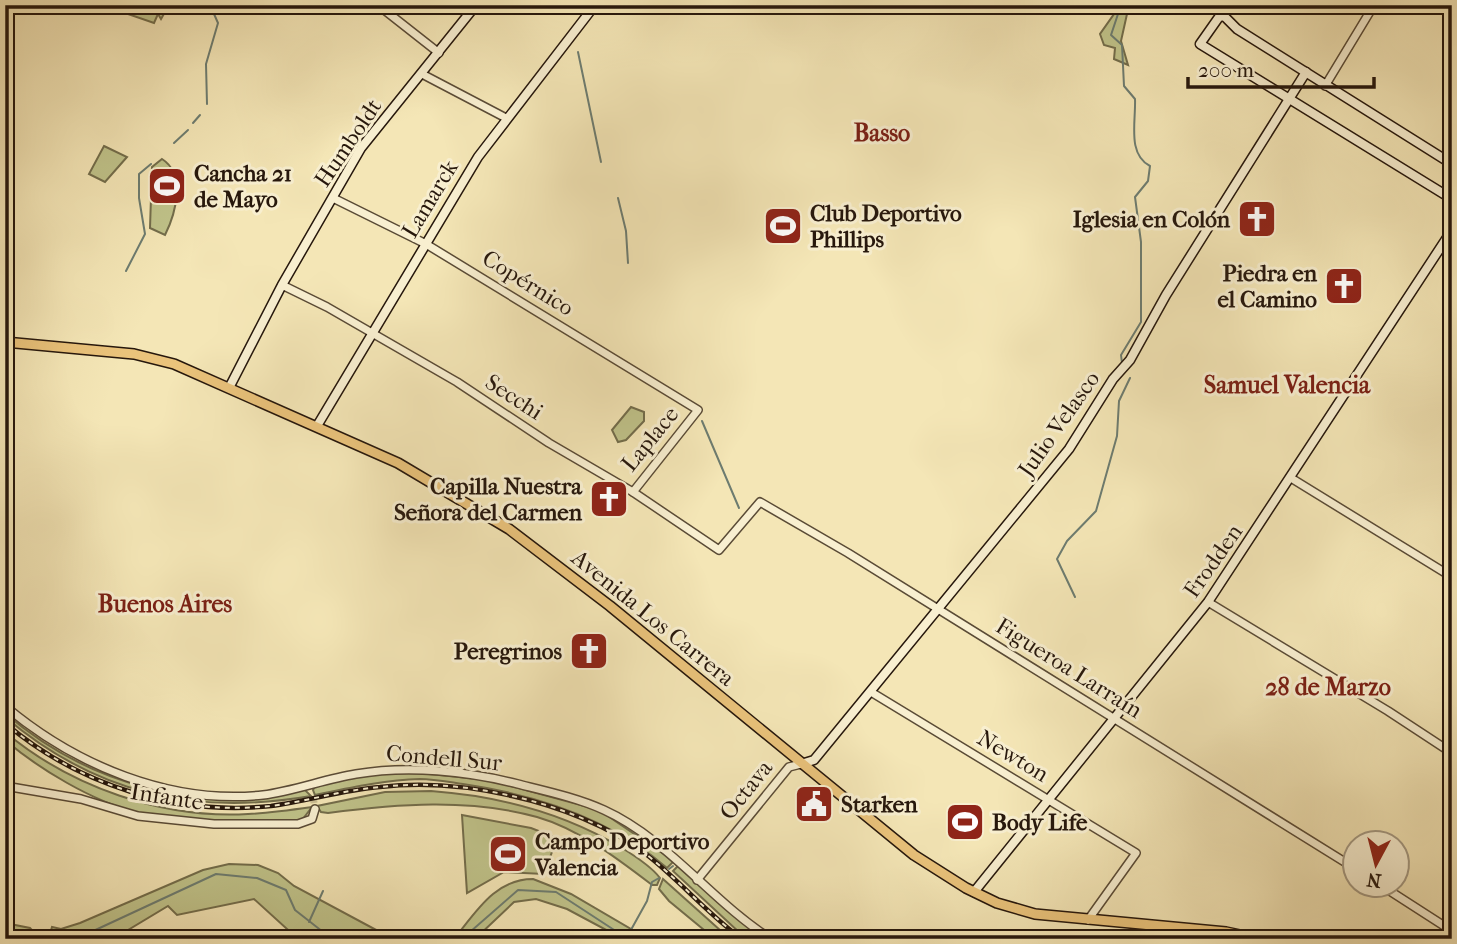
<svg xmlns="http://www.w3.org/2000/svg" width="1457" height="944" viewBox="0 0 1457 944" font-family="'IM FELL French Canon',serif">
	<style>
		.green { fill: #c0c38a; stroke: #736d4b; stroke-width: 2 }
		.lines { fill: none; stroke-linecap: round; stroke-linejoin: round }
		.stream { stroke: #6d7c70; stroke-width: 2 }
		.tertiary-tunnel { stroke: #cbbd94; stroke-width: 7; stroke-dasharray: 7 3.5; stroke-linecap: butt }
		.tertiary-casing { stroke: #5a4b36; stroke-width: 10 }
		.secondary-casing { stroke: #26170c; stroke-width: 11 }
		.primary-casing { stroke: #26170c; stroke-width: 12 }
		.tertiary { stroke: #f8efd0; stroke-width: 7 }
		.secondary { stroke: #f8efd0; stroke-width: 8 }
		.primary { stroke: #eac37b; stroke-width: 9 }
		.rail-casing { stroke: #26170c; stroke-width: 4.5 }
		.rail { stroke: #f8efd0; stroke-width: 2; stroke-dasharray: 5; stroke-linecap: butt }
		.labels { text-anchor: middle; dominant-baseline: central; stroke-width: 6; stroke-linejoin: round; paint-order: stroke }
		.street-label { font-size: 23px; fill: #26170c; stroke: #f8efd0 }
		.poi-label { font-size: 23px; font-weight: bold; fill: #26170c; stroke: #f8efd0; text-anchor: start }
		.neighbourhood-label { font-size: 24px; font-weight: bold; fill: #7a1f14; stroke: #f8efd0 }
	</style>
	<rect width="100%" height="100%" fill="#f4e6b6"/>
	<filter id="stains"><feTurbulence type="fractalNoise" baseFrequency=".00286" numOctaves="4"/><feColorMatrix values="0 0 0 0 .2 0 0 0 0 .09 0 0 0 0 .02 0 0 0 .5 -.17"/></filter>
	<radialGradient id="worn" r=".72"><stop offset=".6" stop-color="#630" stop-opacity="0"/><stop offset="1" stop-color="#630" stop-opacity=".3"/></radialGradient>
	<g class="green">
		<polygon points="102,5 169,5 161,19 158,14 154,23"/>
		<polygon points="1116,5 1129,5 1121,41 1128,65 1114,59 1115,48 1104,45 1100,34 1114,14"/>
		<polygon points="104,146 127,157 105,182 89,174"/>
		<path d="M162,159C186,174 176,213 165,235L150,228L152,167Z"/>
		<polygon points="631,407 644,412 644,421 626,440 618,442 612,430"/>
		<path d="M5,713C87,784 198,815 304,789L311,796C195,816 96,794 5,717Z"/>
		<path d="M5,732C71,787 162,819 248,814C270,813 291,810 312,807L302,820C248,821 188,826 136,812C92,801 39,769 5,740Z"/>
		<path d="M409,772L489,780L599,810L674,861L667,868C610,818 537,795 463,784C449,782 434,779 420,779C385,780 349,788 315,795L313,790L315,786L353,776Z"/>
		<path d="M431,791C499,796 564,813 622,848C635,856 651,866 660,878L657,885H652C618,859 579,829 537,817C469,798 396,804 328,813L321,812L317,806L385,792Z"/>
		<polygon points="462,815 531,828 557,838 544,874 504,872 467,893"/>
		<polygon points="229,864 258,865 278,873 294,886 393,939 298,939 254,899 177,915 168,906 113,939 5,939 5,923 30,928 39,938 50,934 52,927 61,929 80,923 203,870"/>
		<polygon points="679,865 717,901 766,939 748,939 741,934 673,871"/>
		<path d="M533,879L571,894L648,939H623L567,909L536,899L514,902L475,939H454C476,912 495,879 533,879Z"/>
		<polygon points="663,879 730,939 715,939 669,901 659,889"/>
	</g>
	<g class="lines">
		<g class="stream">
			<path d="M1121,5L1111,35L1122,45L1124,86L1135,99C1136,122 1127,154 1150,166L1148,181L1135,197L1141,242V322L1121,355L1122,363"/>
			<polyline points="578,52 601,162"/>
			<polyline points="207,104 206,64 218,23 210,5"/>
			<polyline points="193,123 200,115"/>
			<polyline points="174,143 188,130"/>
			<polyline points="618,198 626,231 628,263"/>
			<polyline points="126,271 145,234 139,198 139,174 151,164"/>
			<polyline points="702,421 739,508"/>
			<polyline points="1075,597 1057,559 1067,541 1096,511 1117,436 1119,401 1130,378"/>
			<polyline points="669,869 673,866"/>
			<polyline points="309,922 323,891"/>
			<polyline points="5,936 9,939"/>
			<polyline points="627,937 647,901 652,882 659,878"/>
			<polyline points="76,939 216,874 257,878 286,890 295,910 332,939"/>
			<polyline points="462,939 518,890 556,892 628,939"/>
		</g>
		<polyline class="tertiary-tunnel" points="313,796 315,809"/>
		<g class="tertiary-casing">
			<g id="tertiary">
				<polyline points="378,5 439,53"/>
				<polyline points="422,74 506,118"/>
				<polyline points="1325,86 1374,5"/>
				<polyline points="333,198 426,244 698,410 633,492"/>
				<polyline points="282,285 327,307 457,382 549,443 633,492 719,550 760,502 848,553 1356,869"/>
				<polyline points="1291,478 1452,577"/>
				<polyline points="1208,602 1388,711 1452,753"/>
				<polyline points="871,692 1136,853 1088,920"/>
				<path d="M5,706C75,765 170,805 263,795C294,791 325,779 356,774C408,765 467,771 518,784C546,791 578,798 604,810C668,839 712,902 771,939"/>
				<polyline points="5,786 81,799 138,816 214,824 298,824 312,819 315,809"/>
				<polyline points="697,880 789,767 801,764"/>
				<polyline points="1379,884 1452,931"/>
			</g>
		</g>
		<g class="secondary-casing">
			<g id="secondary">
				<polyline points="1219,5 1224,16 1237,29 1452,164"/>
				<polyline points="1224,16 1219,17 1200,44 1452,199"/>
				<polyline points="229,388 282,285 361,148 476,5"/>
				<polyline points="317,426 478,157 595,5"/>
				<polyline points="801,764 814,760 1069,449 1113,379 1130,360 1166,295 1306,72"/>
				<polyline points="974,892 1208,602 1452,230"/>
			</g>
		</g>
		<g class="primary-casing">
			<polyline id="primary" points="5,342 134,354 174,364 398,463 509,529 610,606 914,855 966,888 997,903 1035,914 1226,932 1259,939"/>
		</g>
		<use href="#tertiary" class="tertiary"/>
		<use href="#secondary" class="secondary"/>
		<use href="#primary" class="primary"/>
		<g class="rail-casing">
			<path id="rail" d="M5,723C78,785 176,816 271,806C308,801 343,790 380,787C424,782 469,786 512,796C557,806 610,826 647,855C680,881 708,914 742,939"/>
		</g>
		<use href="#rail" class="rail"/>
	</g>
	<defs>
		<g id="stadium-square" transform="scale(2.0125)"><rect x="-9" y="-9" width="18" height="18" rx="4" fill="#8f2418" stroke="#f8efd0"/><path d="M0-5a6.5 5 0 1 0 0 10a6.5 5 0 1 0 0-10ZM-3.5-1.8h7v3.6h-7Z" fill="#fff"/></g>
		<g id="church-square" transform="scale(2.0125)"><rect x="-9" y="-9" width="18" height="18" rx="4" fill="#8f2418" stroke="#f8efd0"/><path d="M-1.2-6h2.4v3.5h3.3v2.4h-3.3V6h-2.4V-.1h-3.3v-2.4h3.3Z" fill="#fff"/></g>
		<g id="civic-square" transform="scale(2.0125)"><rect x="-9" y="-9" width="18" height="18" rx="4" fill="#8f2418" stroke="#f8efd0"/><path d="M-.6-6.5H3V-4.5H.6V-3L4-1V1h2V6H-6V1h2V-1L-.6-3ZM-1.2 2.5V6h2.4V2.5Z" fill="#fff"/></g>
	</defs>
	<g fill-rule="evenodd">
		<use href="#stadium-square" x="167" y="186"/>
		<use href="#church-square" x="1257" y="219"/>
		<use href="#stadium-square" x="783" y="226"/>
		<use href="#church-square" x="1344" y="286"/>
		<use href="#church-square" x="609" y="499"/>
		<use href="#church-square" x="589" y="651"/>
		<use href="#civic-square" x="814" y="804"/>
		<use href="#stadium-square" x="965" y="822"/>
		<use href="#stadium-square" x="508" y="854"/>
	</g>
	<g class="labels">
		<g class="street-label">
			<text transform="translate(348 143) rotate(-56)">Humboldt</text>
			<text transform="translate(430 199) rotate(-59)">Lamarck</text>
			<text transform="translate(528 283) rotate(32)">Copérnico</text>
			<text transform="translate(514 397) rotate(33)">Secchi</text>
			<text transform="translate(1059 424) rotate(-55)">Julio Velasco</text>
			<text transform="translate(650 439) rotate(-51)">Laplace</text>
			<text transform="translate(1213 561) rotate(-55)">Frodden</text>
			<text transform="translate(653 618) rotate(39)">Avenida Los Carrera</text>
			<text transform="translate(1069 668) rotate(32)">Figueroa Larraín</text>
			<text transform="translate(1013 756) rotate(31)">Newton</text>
			<text transform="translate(444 758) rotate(5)">Condell Sur</text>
			<text transform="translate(746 790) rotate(-51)">Octava</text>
			<text transform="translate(167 797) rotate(9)">Infante</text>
		</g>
		<g class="poi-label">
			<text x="194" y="173">Cancha 21<tspan x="194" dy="26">de Mayo</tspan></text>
			<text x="810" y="213">Club Deportivo<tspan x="810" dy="26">Phillips</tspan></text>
			<text x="1230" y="219" text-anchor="end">Iglesia en Colón</text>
			<text x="1317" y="273" text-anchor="end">Piedra en<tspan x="1317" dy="26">el Camino</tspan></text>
			<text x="582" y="486" text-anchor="end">Capilla Nuestra<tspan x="582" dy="26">Señora del Carmen</tspan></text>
			<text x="562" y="651" text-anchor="end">Peregrinos</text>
			<text x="841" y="804">Starken</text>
			<text x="992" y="822">Body Life</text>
			<text x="535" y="841">Campo Deportivo<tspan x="535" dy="26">Valencia</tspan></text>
		</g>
		<g class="neighbourhood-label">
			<text x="882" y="133">Basso</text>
			<text x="1287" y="385">Samuel Valencia</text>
			<text x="165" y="604">Buenos Aires</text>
			<text x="1328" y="687">28 de Marzo</text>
		</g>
	</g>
	<rect width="1457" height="944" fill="none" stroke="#f4e6b6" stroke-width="28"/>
	<rect x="7" y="7" width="1443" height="930" fill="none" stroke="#26170c" stroke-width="3.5"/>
	<rect x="14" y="14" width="1429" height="916" fill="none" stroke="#26170c" stroke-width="2"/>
	<g transform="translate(1376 864) rotate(187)"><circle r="33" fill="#f8efd0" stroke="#a49982" stroke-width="2"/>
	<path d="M0-5L12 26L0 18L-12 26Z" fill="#8f2418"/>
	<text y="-10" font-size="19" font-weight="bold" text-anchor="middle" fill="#26170c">N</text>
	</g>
	<path d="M1188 77v10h186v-10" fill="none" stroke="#26170c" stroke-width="3.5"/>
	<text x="1198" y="77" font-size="21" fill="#26170c" stroke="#f8efd0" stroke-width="5" paint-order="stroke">200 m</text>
	<rect width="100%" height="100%" filter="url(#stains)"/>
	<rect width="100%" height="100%" fill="url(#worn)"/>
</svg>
